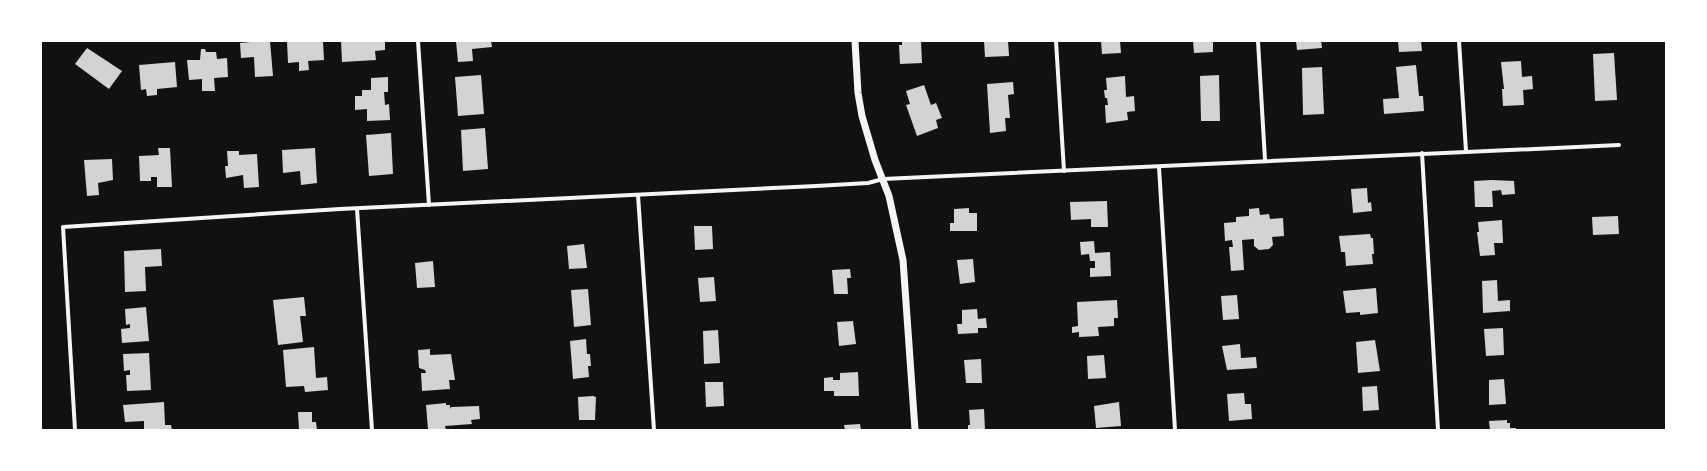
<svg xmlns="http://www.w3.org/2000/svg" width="1707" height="471" viewBox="0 0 1707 471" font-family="Quicksand,sans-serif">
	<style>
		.building { fill: #d3d3d3 }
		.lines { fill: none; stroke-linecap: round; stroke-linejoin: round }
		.minor { stroke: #f5f5f5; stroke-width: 4 }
		.tertiary { stroke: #f5f5f5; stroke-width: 7 }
	</style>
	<rect width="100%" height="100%" fill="#111"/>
	<g class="building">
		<polygon points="260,41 270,41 273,76 255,77 254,57 241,58 240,43"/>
		<polygon points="287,41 323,41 324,60 308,61 309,70 299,71 299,62 288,63"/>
		<polygon points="341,41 385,41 385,50 375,51 376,60 342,62"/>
		<polygon points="456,41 491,41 492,47 472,49 473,61 458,62"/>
		<polygon points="902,41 921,41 922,63 900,64 899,45 902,45"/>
		<polygon points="984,41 1008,41 1009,56 985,57"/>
		<polygon points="1101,41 1120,41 1121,53 1102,54"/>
		<polygon points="1193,41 1213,41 1213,52 1194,53"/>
		<polygon points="1296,41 1321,41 1322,48 1297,50"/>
		<polygon points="1398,41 1421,41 1422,51 1399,52"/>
		<polygon points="87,48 122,71 109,89 75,64"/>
		<polygon points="201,49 205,49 206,52 216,52 217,59 227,58 228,77 214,78 215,91 202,91 202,79 189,80 187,60 200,60"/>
		<polygon points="1614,53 1617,100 1595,101 1593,54"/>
		<polygon points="1521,61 1522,77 1532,76 1533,89 1523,90 1524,105 1503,106 1502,89 1504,89 1501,62"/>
		<polygon points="175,62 177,87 157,89 157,95 147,96 146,89 141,90 139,65"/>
		<polygon points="1416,65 1419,96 1423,96 1424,111 1384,114 1383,99 1399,98 1396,67"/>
		<polygon points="1322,67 1324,114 1303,115 1302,68"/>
		<polygon points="481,75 484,114 458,116 455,77"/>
		<polygon points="1219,75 1220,121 1201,121 1200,76"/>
		<polygon points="1125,76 1126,97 1134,96 1135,111 1127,112 1128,120 1106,123 1105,105 1108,105 1107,98 1105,98 1104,90 1107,90 1106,78"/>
		<polygon points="388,77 388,92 384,92 385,105 389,104 390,120 367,121 367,109 355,110 355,96 362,96 362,90 371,90 371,78"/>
		<polygon points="1013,82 1014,94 1008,95 1010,118 1005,118 1006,131 990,133 987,84"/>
		<polygon points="924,85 931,105 936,103 942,118 936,120 938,128 917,136 906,105 910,104 906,91"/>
		<polygon points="485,128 488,169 463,171 461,130"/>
		<polygon points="391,133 393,174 369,176 366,135"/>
		<polygon points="158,148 170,148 172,187 157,187 157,177 151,177 151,181 140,181 139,156 159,155"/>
		<polygon points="315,148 317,183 301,185 300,171 283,173 282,150"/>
		<polygon points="227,151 239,151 239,155 257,154 259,187 244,188 243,175 226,178 225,166 228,166"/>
		<polygon points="112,159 113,180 98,183 99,195 87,196 84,160"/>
		<polygon points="1492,180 1514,181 1515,194 1502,195 1501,190 1492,191 1493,207 1475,207 1474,181"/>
		<polygon points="1367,188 1368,203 1371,202 1372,211 1353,213 1351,189"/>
		<polygon points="1107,201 1108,227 1091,227 1091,219 1071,220 1070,202"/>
		<polygon points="969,208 969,213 977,213 977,231 950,231 950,223 954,223 954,209"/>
		<polygon points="1259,208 1260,215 1269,214 1270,219 1283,218 1284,236 1272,237 1273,245 1269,249 1259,250 1254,246 1254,239 1242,240 1244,270 1231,271 1229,247 1233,247 1232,240 1225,241 1224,223 1236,222 1236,217 1249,216 1249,209"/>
		<polygon points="1618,216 1619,234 1593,235 1592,217"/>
		<polygon points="1502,220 1503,243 1494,243 1495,255 1480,256 1477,232 1479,232 1478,222"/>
		<polygon points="694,226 712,226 713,249 695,250"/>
		<polygon points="1370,234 1371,238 1373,238 1374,254 1372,254 1373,264 1346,266 1345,252 1341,252 1339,236"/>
		<polygon points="1094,241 1095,253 1110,252 1111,276 1090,277 1090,268 1095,268 1095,261 1090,261 1089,254 1081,255 1080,242"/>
		<polygon points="584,244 587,268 569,269 567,246"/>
		<polygon points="161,249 162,266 145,267 146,291 125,292 124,251"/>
		<polygon points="973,259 975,282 960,284 957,260"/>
		<polygon points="433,261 435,287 417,288 415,263"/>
		<polygon points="850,269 851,278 847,278 848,294 834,294 832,270"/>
		<polygon points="714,277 716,301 700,302 698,278"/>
		<polygon points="1497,280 1498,301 1510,300 1510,311 1483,313 1482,281"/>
		<polygon points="1376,288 1378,313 1360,315 1360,312 1346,313 1343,291"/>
		<polygon points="588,289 591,325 574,327 571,290"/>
		<polygon points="1237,295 1239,319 1223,320 1221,296"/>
		<polygon points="304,297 306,316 300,316 303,342 278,345 273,300"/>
		<polygon points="1117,300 1118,318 1114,318 1114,326 1098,327 1099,336 1079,337 1079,332 1072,333 1072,327 1078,326 1077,302"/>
		<polygon points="146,307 149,341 122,343 121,329 130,328 130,324 126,325 125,309"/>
		<polygon points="977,309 978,319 986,318 987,328 978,328 978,333 958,334 957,324 962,324 962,310"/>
		<polygon points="853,321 856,344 839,346 837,322"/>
		<polygon points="1503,328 1504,355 1486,356 1484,329"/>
		<polygon points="718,330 720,363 704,364 703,331"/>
		<polygon points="586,339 587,354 590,354 591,366 588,366 589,377 573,379 570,341"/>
		<polygon points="1375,340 1380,371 1358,373 1356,342"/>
		<polygon points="1240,344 1241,358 1256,357 1257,368 1227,370 1222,346"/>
		<polygon points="314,347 316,378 327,377 328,390 305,392 304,386 286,387 283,350"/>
		<polygon points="430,349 430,355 451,354 455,380 449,380 450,389 422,391 421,373 426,373 425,370 419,368 418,350"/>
		<polygon points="149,353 151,390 127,391 126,375 130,375 130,370 124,371 123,354"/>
		<polygon points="1104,355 1106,378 1088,379 1087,356"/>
		<polygon points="981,359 982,383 966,383 964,360"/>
		<polygon points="858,372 859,396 834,396 834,391 824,391 824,378 833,377 833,380 840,380 840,373"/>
		<polygon points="1504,379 1506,404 1489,405 1489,380"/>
		<polygon points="705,382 723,382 724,406 706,407"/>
		<polygon points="1377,386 1379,410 1363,411 1362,387"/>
		<polygon points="1244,393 1245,404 1251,404 1252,419 1229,421 1227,394"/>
		<polygon points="593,396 596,397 595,420 579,420 578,397"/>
		<polygon points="164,402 165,425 171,425 172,430 144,430 144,421 125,422 123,405"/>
		<polygon points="1119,402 1121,426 1096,428 1094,406"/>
		<polygon points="446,403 446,405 450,405 450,409 451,407 479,406 480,419 471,420 472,424 445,426 446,430 428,430 426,405"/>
		<polygon points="984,409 985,430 968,430 968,425 970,425 969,410"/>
		<polygon points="298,412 312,412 312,422 316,422 317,430 299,430"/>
		<polygon points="1507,420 1507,423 1510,423 1510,428 1516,428 1516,430 1490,430 1489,421"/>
		<polygon points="860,424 861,430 845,430 844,425"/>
	</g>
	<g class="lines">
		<g class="minor">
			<polyline points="418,41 429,205"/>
			<polyline points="1056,41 1064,171"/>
			<polyline points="1258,41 1265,160"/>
			<polyline points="1459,41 1466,151"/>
			<polyline points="1422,153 1438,430"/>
			<polyline points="1159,167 1175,430"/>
			<polyline points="638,195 654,430"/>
			<polyline points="357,209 372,430"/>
			<polyline points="75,430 63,227 340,209 816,186 868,183 883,179 1619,145"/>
		</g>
		<polyline class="tertiary" points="855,41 858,93 862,116 875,160 889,196 903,260 915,430"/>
	</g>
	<rect width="1707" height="471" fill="none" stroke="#ffffff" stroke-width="84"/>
</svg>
